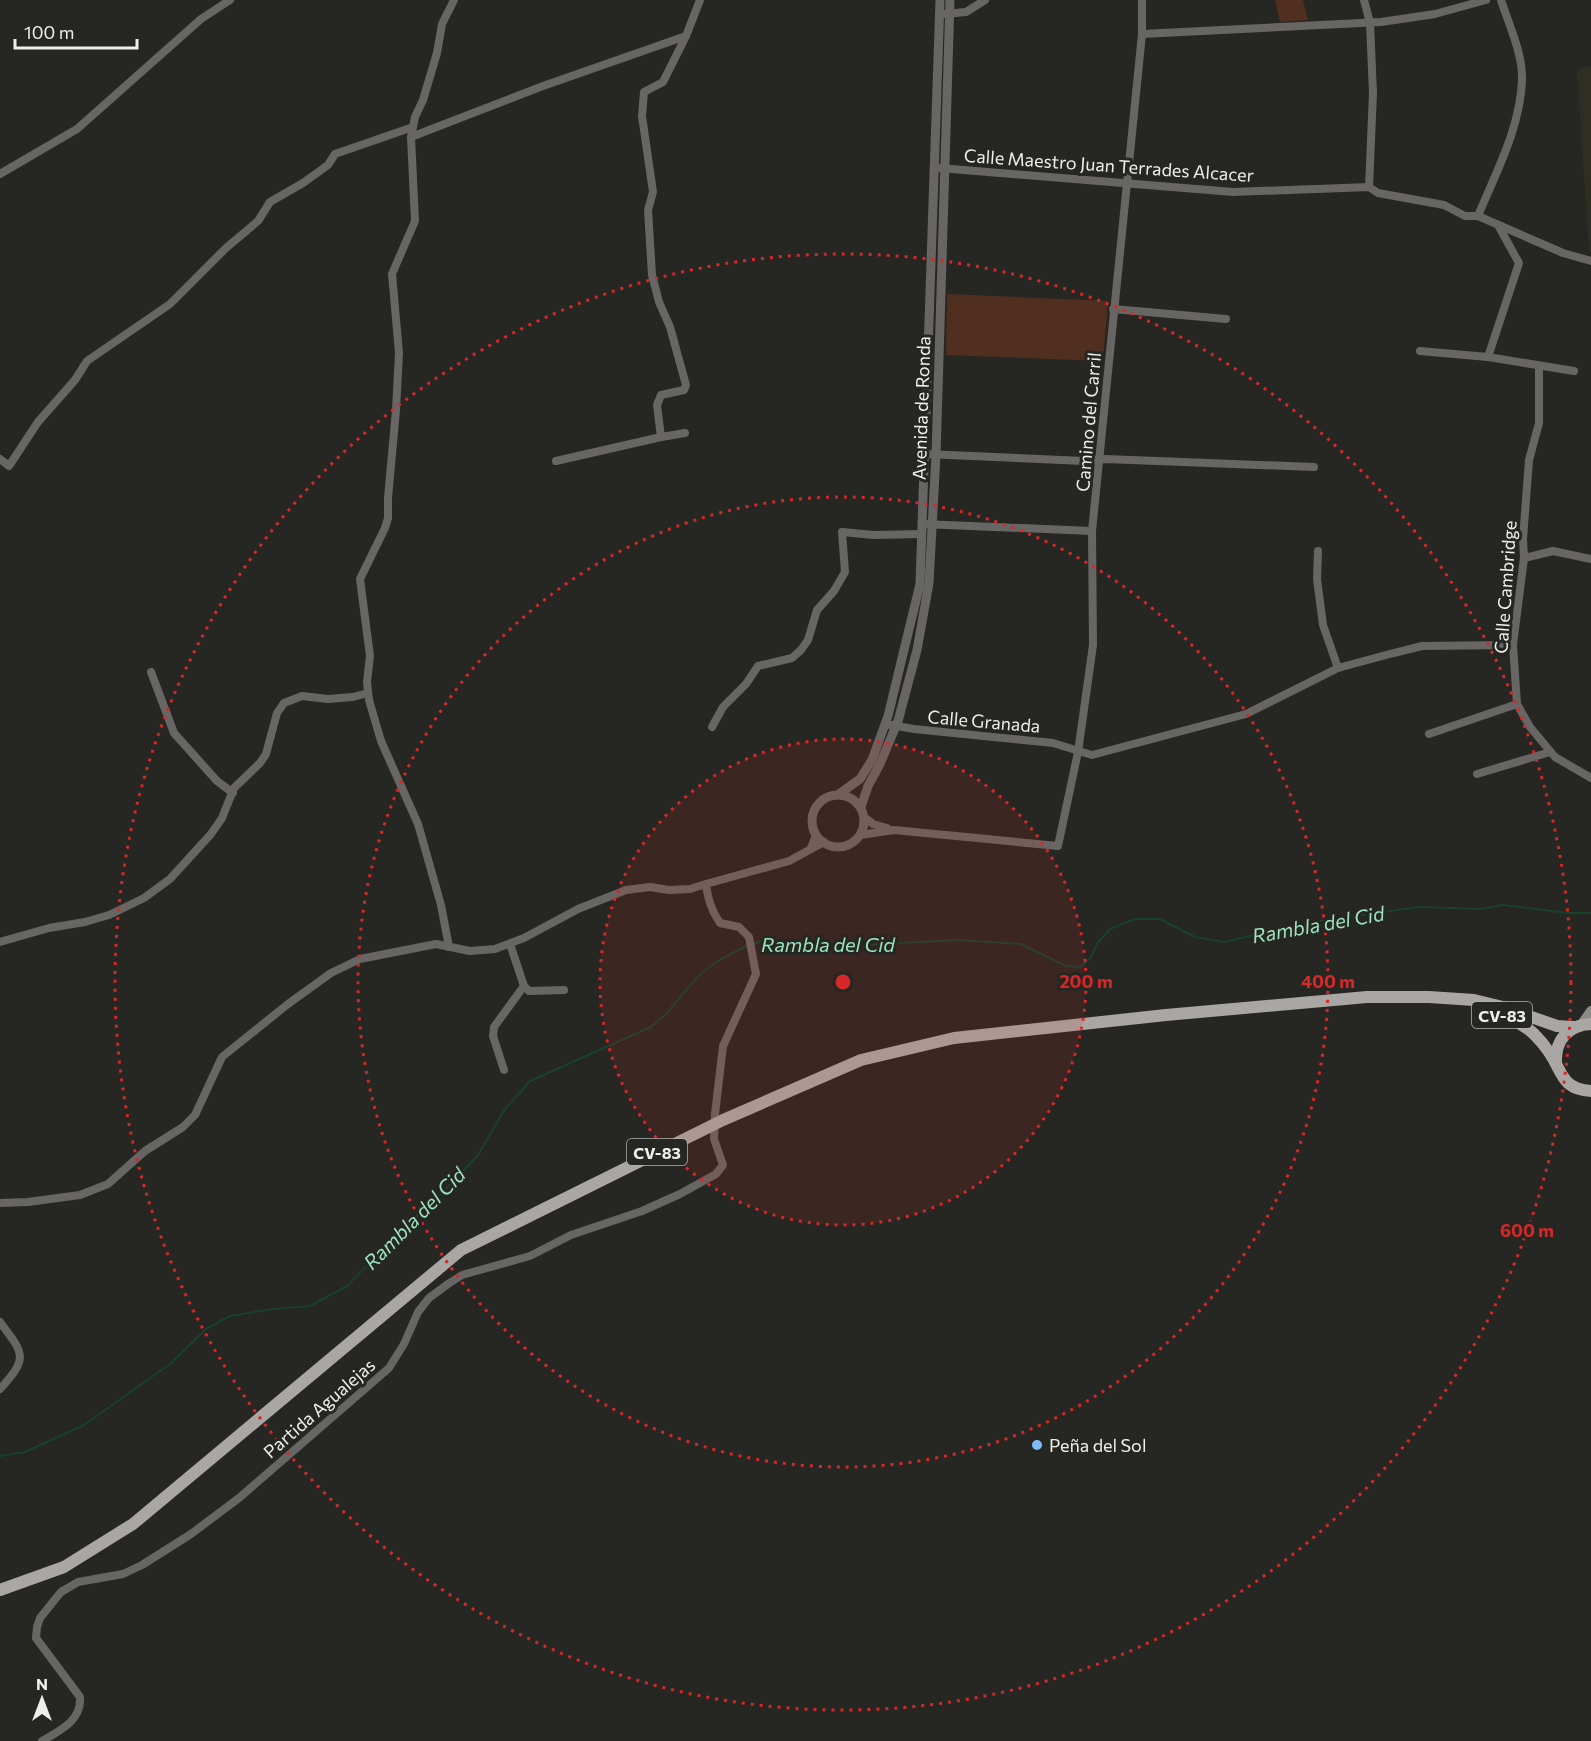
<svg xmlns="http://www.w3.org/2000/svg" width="1591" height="1741" viewBox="0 0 1591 1741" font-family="Commissioner,sans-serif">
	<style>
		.built { fill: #2f2e24 }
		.green { fill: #502e20 }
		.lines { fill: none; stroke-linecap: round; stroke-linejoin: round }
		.stream { stroke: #18422e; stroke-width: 2 }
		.minor { stroke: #676664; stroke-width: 8 }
		.tertiary { stroke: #676664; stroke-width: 9 }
		.secondary { stroke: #8c8a88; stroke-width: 10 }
		.primary { stroke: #a9a6a3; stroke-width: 12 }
		.ring { fill: none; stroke: #d62828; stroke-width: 3; stroke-dasharray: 3 6 }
		.poi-dot { fill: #7ebdf9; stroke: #262622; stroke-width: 2 }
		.labels { text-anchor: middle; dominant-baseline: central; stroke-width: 6; stroke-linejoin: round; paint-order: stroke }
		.shield { fill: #262622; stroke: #b2b2af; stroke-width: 1.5 }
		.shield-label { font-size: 16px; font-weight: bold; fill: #eeeeeb }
		.street-label { font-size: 18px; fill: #eeeeeb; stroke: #262622 }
		.poi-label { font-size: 18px; fill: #eeeeeb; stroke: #262622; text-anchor: start }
		.water-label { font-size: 20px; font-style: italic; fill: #9de3bd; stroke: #262622 }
		.centre { fill: #d62828; stroke: #262622; stroke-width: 3 }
		.ring-label { font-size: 18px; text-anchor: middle; font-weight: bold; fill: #d62828; stroke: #262622; stroke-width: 6; stroke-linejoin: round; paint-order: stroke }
	</style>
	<rect width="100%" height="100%" fill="#262622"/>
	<polygon class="built" points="1591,65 1591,252 1589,252 1577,69"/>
	<g class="green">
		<polygon points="1275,0 1303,0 1308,20 1280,22"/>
		<polygon points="947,294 1108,301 1103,361 946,355"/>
	</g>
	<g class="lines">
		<g class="stream">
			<polyline points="754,944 765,940 865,945 958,940 1021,944 1066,966 1080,967 1091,957 1097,944 1110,929 1135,919 1160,919 1195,937 1224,942 1312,922 1419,907 1480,909 1503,905 1568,913 1591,913"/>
			<polyline points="0,1456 25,1452 84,1425 170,1364 206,1329 230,1316 273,1309 310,1306 347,1286 388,1244 422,1214 478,1155 505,1109 530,1081 651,1027 666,1014 700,974 718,961 748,945"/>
		</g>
		<g class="minor">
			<polyline points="1364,0 1370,23 1373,93 1369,187"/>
			<polyline points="945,14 966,12 985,0"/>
			<polyline points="1142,34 1381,22 1435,14 1486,0"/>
			<polyline points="411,137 543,86 686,36 700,0"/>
			<polyline points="939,168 1233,192 1369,187 1378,193 1444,205 1465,216 1478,216 1563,253 1591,261"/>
			<polyline points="0,174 77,129 201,19 230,0"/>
			<path d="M1478,216C1496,172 1520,129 1522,80C1523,54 1509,25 1501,0"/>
			<polyline points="1113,309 1226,319"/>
			<polyline points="1420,351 1488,357 1574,371"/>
			<polyline points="1488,357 1519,263 1498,225"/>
			<polyline points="1539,366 1539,423 1529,460 1523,539 1524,558 1513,645 1517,704 1530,727 1555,757 1591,778"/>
			<polyline points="685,433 661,437 657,405 661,395 684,390 686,385 670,327 659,302 652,275 648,210 653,192 642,116 644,92 663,82 686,36"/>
			<polyline points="925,454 1084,461 1105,459 1314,467"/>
			<polyline points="0,459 9,466 38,422 75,380 87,361 170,304 226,248 258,221 270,202 303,183 328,165 335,154 413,127"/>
			<polyline points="556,461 661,437"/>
			<polyline points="922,524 1092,531"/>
			<polyline points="1318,551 1317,579 1323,625 1338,668"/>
			<polyline points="1524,558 1553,551 1591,559"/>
			<polyline points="151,672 174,733 217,781 233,793"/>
			<polyline points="885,724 914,729 1053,743 1092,755 1246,714 1338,668 1386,655 1422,646 1513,645"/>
			<polyline points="712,727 723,707 746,684 758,666 792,658 801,650 808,640 817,610 834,591 845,572 842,532 874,535 922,534"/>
			<polyline points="1429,734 1517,704"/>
			<polyline points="1477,774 1550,752"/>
			<polyline points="864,817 873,824 887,828"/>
			<polyline points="860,835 894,830 1058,846 1078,752 1093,645 1092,531 1142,34 1142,0"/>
			<polyline points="811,848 816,835"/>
			<polyline points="0,942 49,928 85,922 109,915 144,898 170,879 211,834 222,818 234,788 260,763 266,754 277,713 284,703 302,696 328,699 353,697 368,693"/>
			<polyline points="449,947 441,905 418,824 381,741 369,700 367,682 370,656 360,579 385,528 388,518 388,498 396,410 399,353 392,274 415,221 411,137 415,117 423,100 437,53 442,24 454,0"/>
			<polyline points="524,986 529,991 564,990"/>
			<polyline points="504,1070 493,1036 494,1027 524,986 510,944"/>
			<polyline points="0,1203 28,1202 80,1195 108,1184 145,1151 183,1127 195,1115 222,1057 288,1004 331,973 360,959 436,944 470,951 495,949 524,938 578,909 626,890 650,887 669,890 690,889 706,884"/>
			<path d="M0,1322C25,1355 28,1358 0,1389"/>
			<path d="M42,1741C59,1731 82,1721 80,1697L36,1638L37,1627L40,1618L61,1592L78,1582L123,1574L142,1565L191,1534L239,1498L389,1368L404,1344L418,1312L429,1298L448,1284L462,1275L530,1256L571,1235L642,1211L680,1194L716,1174L723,1165L714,1139L715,1114L723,1046L756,974L749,937L739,927L720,923C711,910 708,899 706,884L789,861L824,842"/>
		</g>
		<g class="tertiary">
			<polyline points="839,794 860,779 872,760 888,716 920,584 940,0"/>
			<circle cx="838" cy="821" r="26"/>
			<polyline points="861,807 868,786 880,764 898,721 917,650 929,583 936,455 950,0"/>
		</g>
		<polyline class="secondary" points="1582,1024 1591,1011"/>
		<g class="primary">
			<path d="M1483,1010C1501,1014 1520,1021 1534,1034C1539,1039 1545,1046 1549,1052C1563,1072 1561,1089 1591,1091"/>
			<path d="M1556,1063C1555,1040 1568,1025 1591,1024"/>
			<polyline points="0,1590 64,1567 133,1524 461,1250 723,1120 861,1060 954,1038 1166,1015 1367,997 1429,997 1474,1000 1503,1007 1557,1026 1573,1027"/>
		</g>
	</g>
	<circle cx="843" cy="982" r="243" fill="#d62828" fill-opacity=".12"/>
	<g class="ring">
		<circle cx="843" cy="982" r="243"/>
		<circle cx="843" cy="982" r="485"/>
		<circle cx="843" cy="982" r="728"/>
	</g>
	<circle class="poi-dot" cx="1037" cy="1445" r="6"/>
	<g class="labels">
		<g class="shield">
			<rect x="1472" y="1002" width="60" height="26" rx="4.5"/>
			<rect x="627" y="1139" width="60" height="26" rx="4.5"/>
		</g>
		<g class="shield-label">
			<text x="1502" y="1015">CV-83</text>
			<text x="657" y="1152">CV-83</text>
		</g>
		<g class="street-label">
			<text transform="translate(1109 165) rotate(4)">Calle Maestro Juan Terrades Alcacer</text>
			<text transform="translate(921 408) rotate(-88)">Avenida de Ronda</text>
			<text transform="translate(1088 422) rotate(-85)">Camino del Carril</text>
			<text transform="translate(1505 587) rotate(-86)">Calle Cambridge</text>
			<text transform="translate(984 721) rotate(5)">Calle Granada</text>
			<text transform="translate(319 1408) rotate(-41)">Partida Agualejas</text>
		</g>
		<g class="poi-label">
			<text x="1049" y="1445">Peña del Sol</text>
		</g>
		<g class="water-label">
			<text transform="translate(1318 924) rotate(-10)">Rambla del Cid</text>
			<text x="828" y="944">Rambla del Cid</text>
			<text transform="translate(414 1218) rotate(-45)">Rambla del Cid</text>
		</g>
	</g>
	<circle cx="843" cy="982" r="9" class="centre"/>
	<g class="ring-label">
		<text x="1086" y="988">200 m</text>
		<text x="1328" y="988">400 m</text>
		<text x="1527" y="1237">600 m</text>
	</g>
	<g transform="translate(42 1699)" stroke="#262622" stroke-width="4.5" paint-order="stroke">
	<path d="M0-4.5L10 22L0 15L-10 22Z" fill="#eeeeeb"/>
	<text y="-9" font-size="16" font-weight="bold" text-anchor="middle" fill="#eeeeeb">N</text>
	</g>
	<path d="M15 39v9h122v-9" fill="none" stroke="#eeeeeb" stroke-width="3"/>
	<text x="24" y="39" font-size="18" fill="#eeeeeb" stroke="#262622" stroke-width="4.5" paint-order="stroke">100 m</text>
</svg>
